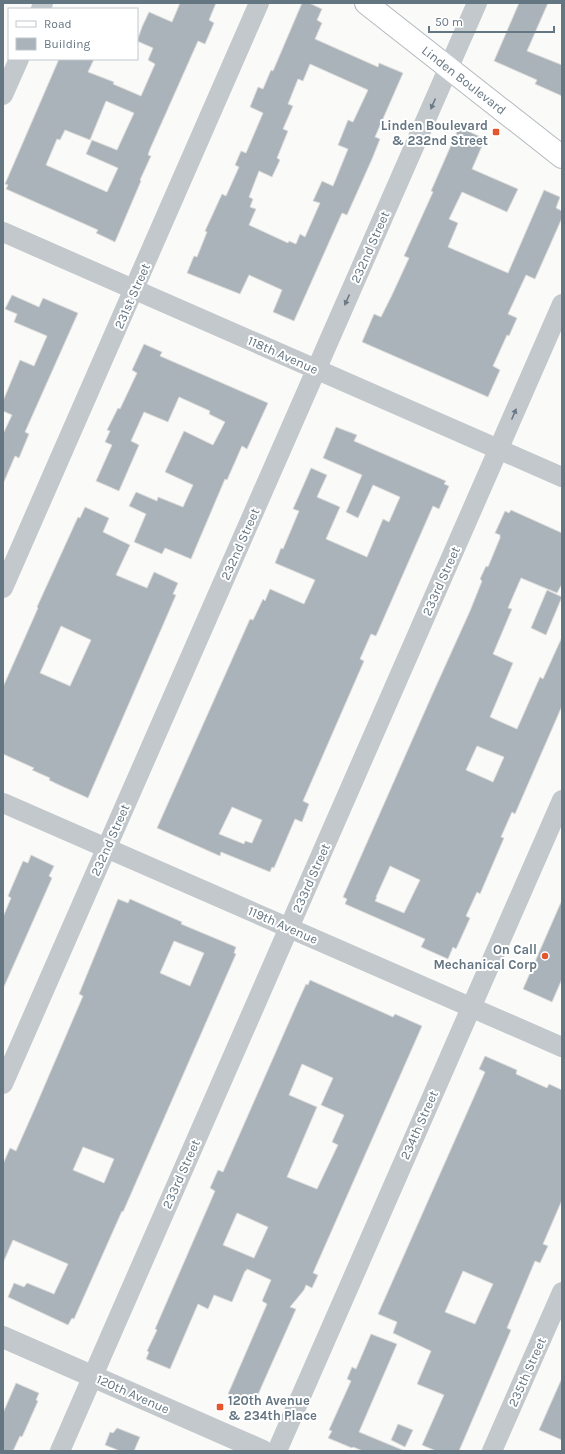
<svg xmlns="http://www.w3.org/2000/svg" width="565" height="1454" viewBox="0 0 565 1454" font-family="Karla,sans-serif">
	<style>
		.building { fill: #aab3b9; stroke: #dcdcda; fill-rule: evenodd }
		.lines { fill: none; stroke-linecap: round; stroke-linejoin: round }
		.secondary-casing { stroke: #b3babf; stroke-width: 24 }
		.minor { stroke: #c3c8cc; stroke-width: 20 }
		.tertiary { stroke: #c3c8cc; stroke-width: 22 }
		.secondary { stroke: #fff; stroke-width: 22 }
		.oneway { fill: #6a7a87 }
		.poi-dot { fill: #e4572e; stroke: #fff; stroke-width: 1.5 }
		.labels { text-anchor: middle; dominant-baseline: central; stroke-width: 4; stroke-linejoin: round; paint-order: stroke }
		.street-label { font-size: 13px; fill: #657683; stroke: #fff }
		.poi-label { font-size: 13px; font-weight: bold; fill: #657683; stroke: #fff; text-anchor: end }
	</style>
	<rect width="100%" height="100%" fill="#fafaf8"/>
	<g class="building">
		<path d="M180,3H216L209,20L214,23L205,44L198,41L150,149L148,155L151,156L140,180L141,181L115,242L96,233L98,230L6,189L8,185L5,184L59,59H94L88,72L114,82L113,84L141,96L155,64L148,60L153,48L137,41L142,27L149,12L172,22ZM106,101L134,113L117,150L92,140L86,154L118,168L107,192L46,165L57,139L60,140L65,130L90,140Z"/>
		<path d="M302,3H309L322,9L317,20L322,23L315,39L378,67L379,63L403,73L375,137L380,139L372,159L347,215L342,213L294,321L273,312L282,290L249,275L240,294L187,273L194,256L197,257L207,232L205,231L222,194L226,196L239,167L235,165L241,151L246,153L263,113L250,107L258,87L263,89L271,70L273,71ZM310,64L368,90L353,122L348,120L338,145L348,149L333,186L322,181L313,201L320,203L305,237L300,234L296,244L289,241L288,243L249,225L256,209L250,207L253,199L249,197L259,171L272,177L280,160L277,158L288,131L283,129L293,106L288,104L298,79L303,81Z"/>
		<polygon points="519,3 548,3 527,51 562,65 562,96 535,84 537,80 494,61"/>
		<polygon points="459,127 485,139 472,169 518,189 507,212 462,192 449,219 458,223 448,247 508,273 544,190 560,197 556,208 562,211 562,218 535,279 526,275 508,314 517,318 509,336 507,335 493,366 500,370 488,397 362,342 374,314 381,317 392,295 409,258 404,256 433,192 431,191"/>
		<polygon points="12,295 39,307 43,298 78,313 25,432 29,434 19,458 15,456 3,484 3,434 12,415 3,411 3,401 20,360 34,366 47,336 14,322 17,314 5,309"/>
		<polygon points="144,344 162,352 160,356 268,403 247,449 242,446 227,480 225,479 191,559 165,548 162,554 134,542 146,514 129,506 136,492 157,501 158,497 183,507 193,485 165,472 184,431 213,445 225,422 209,414 210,411 179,397 168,422 144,412 131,441 139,445 119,491 96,481 112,445 105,442 110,431 107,430 118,408 120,409 137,373 132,370"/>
		<path d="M336,427L357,435L354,441L446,481L444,484L449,486L439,509L433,506L376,636L371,634L360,659L364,661L303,801L309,804L302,822L295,819L274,868L272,867L270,872L221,852L220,856L157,828L250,619L253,620L255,616L263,599L265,601L270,589L304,604L315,580L275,563L281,548L283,549L299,511L293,509L311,468L327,475L317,497L340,507L326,539L367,557L383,519L389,522L400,497L373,485L358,518L346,512L362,475L323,458ZM232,807L262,820L252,843L245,841L244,844L219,834Z"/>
		<path d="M85,507L109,518L103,532L130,545L116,575L147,588L154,572L178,583L173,594L176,595L88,798L57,784L49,780L50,778L32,770L34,768L3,754V687L38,608L37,607L78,517L80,518ZM61,626L91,640L70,686L40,673Z"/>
		<path d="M511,510L562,533V584L557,593L521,578L508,608L512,609L493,654L513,663L490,717L517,729L540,677L543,679L562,637V706L515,814L512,812L501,837L504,838L480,894L477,892L466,916L470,918L456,949L453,947L448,959L421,947L425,939L345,904L347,899L343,897L432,695L470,611L482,581L480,579L486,566L488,567L500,538V535L495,533L505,511L509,513ZM477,746L504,757L493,782L466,770ZM390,866L420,880L404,913L375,901L377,897H376Z"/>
		<polygon points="547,590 562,597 546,635 531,628"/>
		<polygon points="31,855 54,866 49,876 52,878 3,989 3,917 11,898 8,896 23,861 28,863"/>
		<path d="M118,899L128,903L130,899L182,922L181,924L236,947L234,953L236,954L123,1212L122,1211L74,1319L72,1318L68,1325L8,1297L14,1283L24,1287L27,1283L54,1294L68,1264L13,1240L3,1263V1164L10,1148L16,1151L35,1108L83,996L79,994ZM174,941L204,953L190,986L160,973ZM83,1147L114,1159L104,1183L73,1170Z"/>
		<polygon points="562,900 562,979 552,1002 523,989"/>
		<path d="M310,980L393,1017L395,1014L422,1026L313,1273L318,1275L312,1288L306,1285L304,1290L290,1307L296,1309L256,1399L254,1397L251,1404L228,1394L267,1304L262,1301L271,1280L247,1269L246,1271H245L232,1302L214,1295L208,1309L198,1304L170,1369L146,1359L149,1352L147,1351L157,1330L155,1329L215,1191L210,1188L218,1170L223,1172L296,1006L306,984L308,985ZM302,1064L333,1078L321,1105L344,1115L332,1142L338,1145L317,1189L287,1177L317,1107L289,1095ZM237,1213L268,1227L254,1258L223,1245Z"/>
		<path d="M485,1056L517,1070L516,1074L547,1088L549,1084L562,1090V1200L543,1244L548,1246L540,1263L535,1261L507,1328L511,1330L459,1451H436L422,1445L444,1395L417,1384L431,1351L393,1333L397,1322L378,1314L485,1072L479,1069ZM463,1271L493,1284L475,1324L445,1312Z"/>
		<polygon points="371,1334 397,1344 359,1432 405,1451 363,1451 353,1447 352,1448 328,1438 332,1431 329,1430 351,1381 347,1379 352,1367 356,1369"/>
		<polygon points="562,1378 562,1440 539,1430"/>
		<polygon points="16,1383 39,1393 36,1400 38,1401 22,1437 20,1436 13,1451 3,1451 3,1413"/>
		<polygon points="398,1424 413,1430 405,1447 391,1440"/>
		<polygon points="117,1428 140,1437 134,1451 120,1451 105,1445 110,1432 113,1433"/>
	</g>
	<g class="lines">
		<g class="secondary-casing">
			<polyline id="secondary" points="366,3 562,157"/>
		</g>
		<g class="minor">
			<polyline points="41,9 43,3"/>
			<polyline points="3,95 19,59"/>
			<polyline points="3,232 562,477"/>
			<polyline points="3,588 259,3"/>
			<polyline points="3,803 562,1047"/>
			<polyline points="3,1084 477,3"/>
			<polyline points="60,1451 562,304"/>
			<polyline points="277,1451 562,800"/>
			<polyline points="492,1451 562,1292"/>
		</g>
		<polyline class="tertiary" points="3,1337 263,1451"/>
		<use href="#secondary" class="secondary"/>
	</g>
	<defs><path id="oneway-solid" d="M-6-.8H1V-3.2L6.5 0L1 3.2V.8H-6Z"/></defs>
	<g class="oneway">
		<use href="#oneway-solid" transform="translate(433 104) rotate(114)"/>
		<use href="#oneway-solid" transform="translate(347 300) rotate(114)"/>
		<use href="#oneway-solid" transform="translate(514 414) rotate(-67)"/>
	</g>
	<g class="poi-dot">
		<rect x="492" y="128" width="8" height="8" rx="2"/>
		<circle cx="545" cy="956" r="4"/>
		<rect x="216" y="1403" width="8" height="8" rx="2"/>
	</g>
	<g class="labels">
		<g class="street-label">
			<text transform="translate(464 80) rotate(38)">Linden Boulevard</text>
			<text transform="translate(370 247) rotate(-66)">232nd Street</text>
			<text transform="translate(132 296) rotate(-66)">231st Street</text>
			<text transform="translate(283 355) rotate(24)">118th Avenue</text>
			<text transform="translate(240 544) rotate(-66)">232nd Street</text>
			<text transform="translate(441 581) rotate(-66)">233rd Street</text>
			<text transform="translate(110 840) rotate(-66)">232nd Street</text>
			<text transform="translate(311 878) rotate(-66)">233rd Street</text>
			<text transform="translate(283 925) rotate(24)">119th Avenue</text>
			<text transform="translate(419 1125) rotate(-66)">234th Street</text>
			<text transform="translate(181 1174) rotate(-66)">233rd Street</text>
			<text transform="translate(527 1372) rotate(-66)">235th Street</text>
			<text transform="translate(133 1394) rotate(24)">120th Avenue</text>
		</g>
		<g class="poi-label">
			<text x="488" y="125">Linden Boulevard<tspan x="488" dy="15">&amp; 232nd Street</tspan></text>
			<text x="537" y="949">On Call<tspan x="537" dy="15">Mechanical Corp</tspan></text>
			<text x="228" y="1400" text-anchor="start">120th Avenue<tspan x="228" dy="15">&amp; 234th Place</tspan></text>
		</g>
	</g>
	<rect width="565" height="1454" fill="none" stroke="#657683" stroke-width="8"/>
	<rect x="8" y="8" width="130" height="52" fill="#ffffff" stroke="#c1c8cd"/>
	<rect x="16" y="21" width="20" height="6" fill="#ffffff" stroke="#c1c8cd"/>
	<text x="44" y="28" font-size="12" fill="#657683">Road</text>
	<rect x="16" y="38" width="20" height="12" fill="#aab3b9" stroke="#c1c8cd"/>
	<text x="44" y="48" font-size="12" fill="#657683">Building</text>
	<path d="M429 26v6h125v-6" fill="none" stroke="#657683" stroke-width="2"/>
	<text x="435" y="26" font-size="12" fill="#657683" stroke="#ffffff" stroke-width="3" paint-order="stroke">50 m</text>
</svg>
